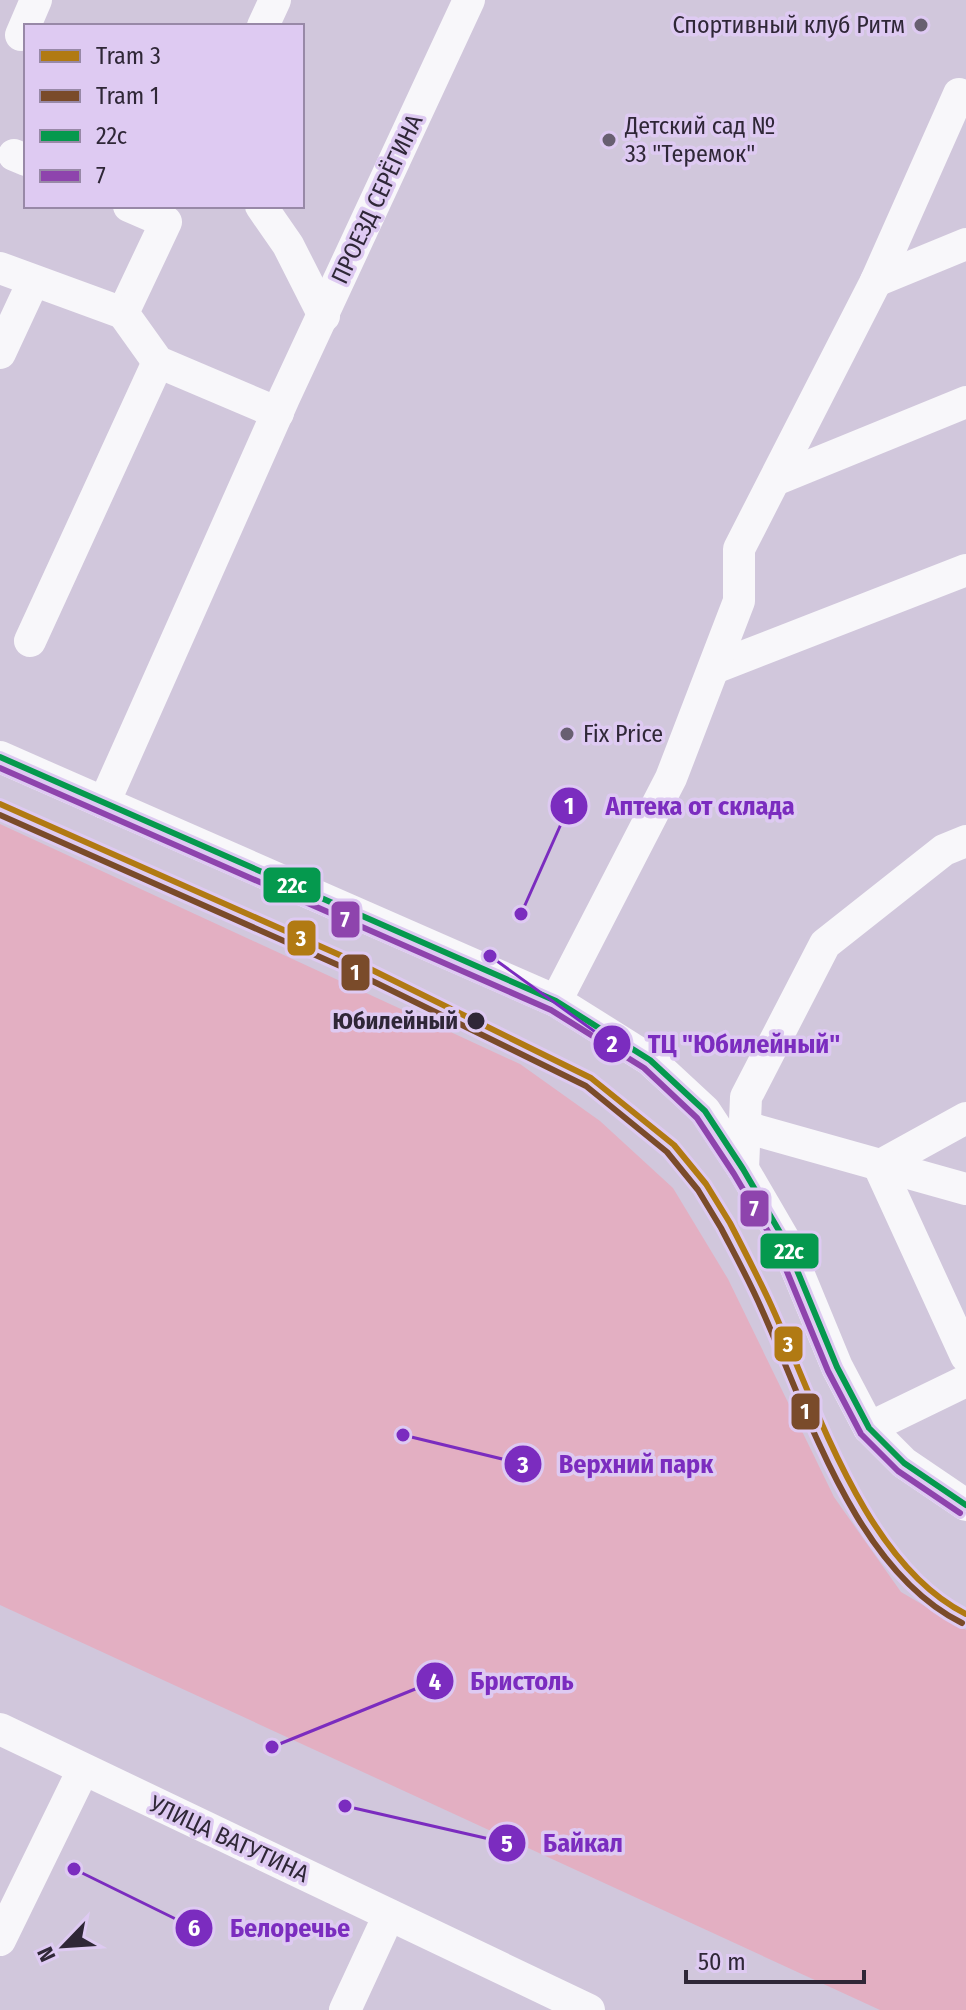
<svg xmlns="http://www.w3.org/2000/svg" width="966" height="2010" viewBox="0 0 966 2010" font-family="'Fira Sans Condensed',sans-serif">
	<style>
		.green { fill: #e3afc2 }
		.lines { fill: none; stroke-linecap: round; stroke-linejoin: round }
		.minor { stroke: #f8f7fa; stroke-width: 32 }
		.bus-1-casing { stroke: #decaf2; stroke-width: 12 }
		.bus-2-casing { stroke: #decaf2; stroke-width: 12 }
		.bus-1 { stroke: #05994e; stroke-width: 6 }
		.bus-2 { stroke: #8e44ad; stroke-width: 6 }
		.tram-1-casing { stroke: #decaf2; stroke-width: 12 }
		.tram-2-casing { stroke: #decaf2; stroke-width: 12 }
		.tram-1 { stroke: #b17a13; stroke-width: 6 }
		.tram-2 { stroke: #7a4b2a; stroke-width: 6 }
		.poi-dot { fill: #685f71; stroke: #decaf2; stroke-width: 3 }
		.stop-dot { fill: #2f2737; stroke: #decaf2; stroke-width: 3 }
		.labels { text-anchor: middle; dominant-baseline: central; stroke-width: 7; stroke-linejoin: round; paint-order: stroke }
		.poi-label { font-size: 24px; fill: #2f2737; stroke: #decaf2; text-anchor: start }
		.street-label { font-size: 24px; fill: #2f2737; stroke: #decaf2 }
		.stop-label { font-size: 24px; font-weight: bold; fill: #2f2737; stroke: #decaf2; text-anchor: end }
		.leader { fill: none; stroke: #7b2cbf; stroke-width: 3 }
		.callout-dot { fill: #7b2cbf; stroke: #decaf2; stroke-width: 3 }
		.mark-label { font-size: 24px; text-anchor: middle; font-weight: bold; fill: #fff }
		.callout-label { font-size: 26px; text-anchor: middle; font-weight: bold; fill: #7b2cbf; stroke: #decaf2; stroke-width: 7; stroke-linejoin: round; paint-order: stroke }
		.line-badge { stroke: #decaf2; stroke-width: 3 }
		.badge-label { font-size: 22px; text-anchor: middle; font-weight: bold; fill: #fff }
	</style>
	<rect width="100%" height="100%" fill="#d1c7dc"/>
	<polygon class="green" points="0,824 520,1064 600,1121 673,1188 728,1279 834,1497 901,1592 966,1630 966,2010 880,2010 0,1605"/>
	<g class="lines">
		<g class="minor">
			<polyline points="263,26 275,0"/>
			<polyline points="21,35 36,0"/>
			<polyline points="14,155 26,160"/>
			<polyline points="129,206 166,222 123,313 158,362 278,413"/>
			<polyline points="261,206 288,245 324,316"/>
			<polyline points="0,268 123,313"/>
			<polyline points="876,281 966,244"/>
			<polyline points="0,353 33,282"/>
			<polyline points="775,480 966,402"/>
			<polyline points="30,641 158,362"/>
			<polyline points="714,668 966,570"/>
			<polyline points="0,757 556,1001 650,1060 705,1111 743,1169 785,1241 837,1367 869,1428 904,1463 966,1505"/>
			<polyline points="104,803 284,398 469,0"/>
			<polyline points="556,1001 671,778 739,601 739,549 876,281 959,94 966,97"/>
			<polyline points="966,1118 879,1166 966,1356"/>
			<polyline points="745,1127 966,1189"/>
			<polyline points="743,1169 746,1097 825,944 944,850 966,841"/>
			<polyline points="869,1428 966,1381"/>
			<polyline points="0,1729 589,2010"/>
			<polyline points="0,1940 83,1770"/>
			<polyline points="345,2010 389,1915"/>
		</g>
		<g class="bus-1-casing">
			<polyline id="bus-1" points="0,757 556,1001 650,1060 705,1111 743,1169 785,1241 837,1367 869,1428 904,1463 966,1505"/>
		</g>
		<g class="bus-2-casing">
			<polyline id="bus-2" points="0,768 551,1010 644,1068 697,1118 734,1174 776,1245 828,1371 861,1434 898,1471 960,1513"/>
		</g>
		<use href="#bus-1" class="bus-1"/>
		<use href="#bus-2" class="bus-2"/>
		<g class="tram-1-casing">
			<path id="tram-1" d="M0,804L360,964L591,1078L674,1145L706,1184L730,1223C744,1250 758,1277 771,1305C816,1403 864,1563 966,1614"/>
		</g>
		<g class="tram-2-casing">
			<path id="tram-2" d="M0,815L356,973L586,1086L667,1152L698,1190L721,1228C735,1255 750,1282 762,1310C808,1412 855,1570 962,1623"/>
		</g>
		<use href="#tram-1" class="tram-1"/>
		<use href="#tram-2" class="tram-2"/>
	</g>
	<g class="poi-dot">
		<circle cx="921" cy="25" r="8"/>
		<circle cx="609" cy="140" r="8"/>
		<circle cx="567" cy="734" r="8"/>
	</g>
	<circle class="stop-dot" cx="476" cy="1021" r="10"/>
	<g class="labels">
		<g class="poi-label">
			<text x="905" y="25" text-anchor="end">Спортивный клуб Ритм</text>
			<text x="625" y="126">Детский сад №<tspan x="625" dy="28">33 "Теремок"</tspan></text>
			<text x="583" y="734">Fix Price</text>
		</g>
		<g class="street-label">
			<text transform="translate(377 199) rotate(-65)">ПРОЕЗД СЕРЁГИНА</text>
			<text transform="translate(229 1839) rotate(25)">УЛИЦА ВАТУТИНА</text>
		</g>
		<g class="stop-label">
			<text x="458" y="1021">Юбилейный</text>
		</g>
	</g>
	<path class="leader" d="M521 914L569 806M490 956L612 1044M403 1435L523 1464M272 1747L435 1681M345 1806L507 1843M74 1869L194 1928"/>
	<g class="callout-dot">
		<circle cx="521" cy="914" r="8"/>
		<circle cx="490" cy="956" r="8"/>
		<circle cx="403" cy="1435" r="8"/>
		<circle cx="272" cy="1747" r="8"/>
		<circle cx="345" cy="1806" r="8"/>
		<circle cx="74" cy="1869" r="8"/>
		<circle cx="569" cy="806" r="20"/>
		<circle cx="612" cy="1044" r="20"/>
		<circle cx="523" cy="1464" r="20"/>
		<circle cx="435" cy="1681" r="20"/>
		<circle cx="507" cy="1843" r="20"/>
		<circle cx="194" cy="1928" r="20"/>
	</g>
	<g class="mark-label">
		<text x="569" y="814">1</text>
		<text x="612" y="1052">2</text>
		<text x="523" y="1473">3</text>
		<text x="435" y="1690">4</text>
		<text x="507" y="1852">5</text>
		<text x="194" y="1936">6</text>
	</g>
	<g class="callout-label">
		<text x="700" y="815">Аптека от склада</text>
		<text x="744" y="1053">ТЦ "Юбилейный"</text>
		<text x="636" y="1473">Верхний парк</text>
		<text x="522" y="1690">Бристоль</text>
		<text x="583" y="1852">Байкал</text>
		<text x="290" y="1937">Белоречье</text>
	</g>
	<g class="line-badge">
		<rect x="262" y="866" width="60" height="38" rx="8" fill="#05994e"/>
		<rect x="330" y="900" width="31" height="39" rx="8" fill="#8e44ad"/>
		<rect x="286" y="919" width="31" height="38" rx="8" fill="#b17a13"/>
		<rect x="340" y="953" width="31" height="39" rx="8" fill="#7a4b2a"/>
		<rect x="739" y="1189" width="31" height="39" rx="8" fill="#8e44ad"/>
		<rect x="759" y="1232" width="61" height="38" rx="8" fill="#05994e"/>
		<rect x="773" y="1325" width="31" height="38" rx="8" fill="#b17a13"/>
		<rect x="790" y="1392" width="31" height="39" rx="8" fill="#7a4b2a"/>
	</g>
	<g class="badge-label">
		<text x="292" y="893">22с</text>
		<text x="345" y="927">7</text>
		<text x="301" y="946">3</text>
		<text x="355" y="980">1</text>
		<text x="754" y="1216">7</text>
		<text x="789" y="1259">22с</text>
		<text x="788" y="1352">3</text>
		<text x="805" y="1419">1</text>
	</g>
	<rect x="24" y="24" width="280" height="184" fill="#decaf2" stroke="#9889a7" stroke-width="2"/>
	<rect x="40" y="50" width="40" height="12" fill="#b17a13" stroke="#9889a7" stroke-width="2"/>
	<text x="96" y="64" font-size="24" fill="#2f2737">Tram 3</text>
	<rect x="40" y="90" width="40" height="12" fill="#7a4b2a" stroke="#9889a7" stroke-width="2"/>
	<text x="96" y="104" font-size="24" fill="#2f2737">Tram 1</text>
	<rect x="40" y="130" width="40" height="12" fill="#05994e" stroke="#9889a7" stroke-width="2"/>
	<text x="96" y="144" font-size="24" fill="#2f2737">22с</text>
	<rect x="40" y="170" width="40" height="12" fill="#8e44ad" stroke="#9889a7" stroke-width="2"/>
	<text x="96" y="184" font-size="24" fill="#2f2737">7</text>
	<g transform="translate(64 1946) rotate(245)" stroke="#decaf2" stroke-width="6" paint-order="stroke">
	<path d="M0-6L14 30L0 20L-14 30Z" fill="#2f2737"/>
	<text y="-12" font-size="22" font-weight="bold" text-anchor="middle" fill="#2f2737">N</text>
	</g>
	<path d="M686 1970v12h178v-12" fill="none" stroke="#2f2737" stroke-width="4"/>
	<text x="698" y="1970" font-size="24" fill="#2f2737" stroke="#decaf2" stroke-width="6" paint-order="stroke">50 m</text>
</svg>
